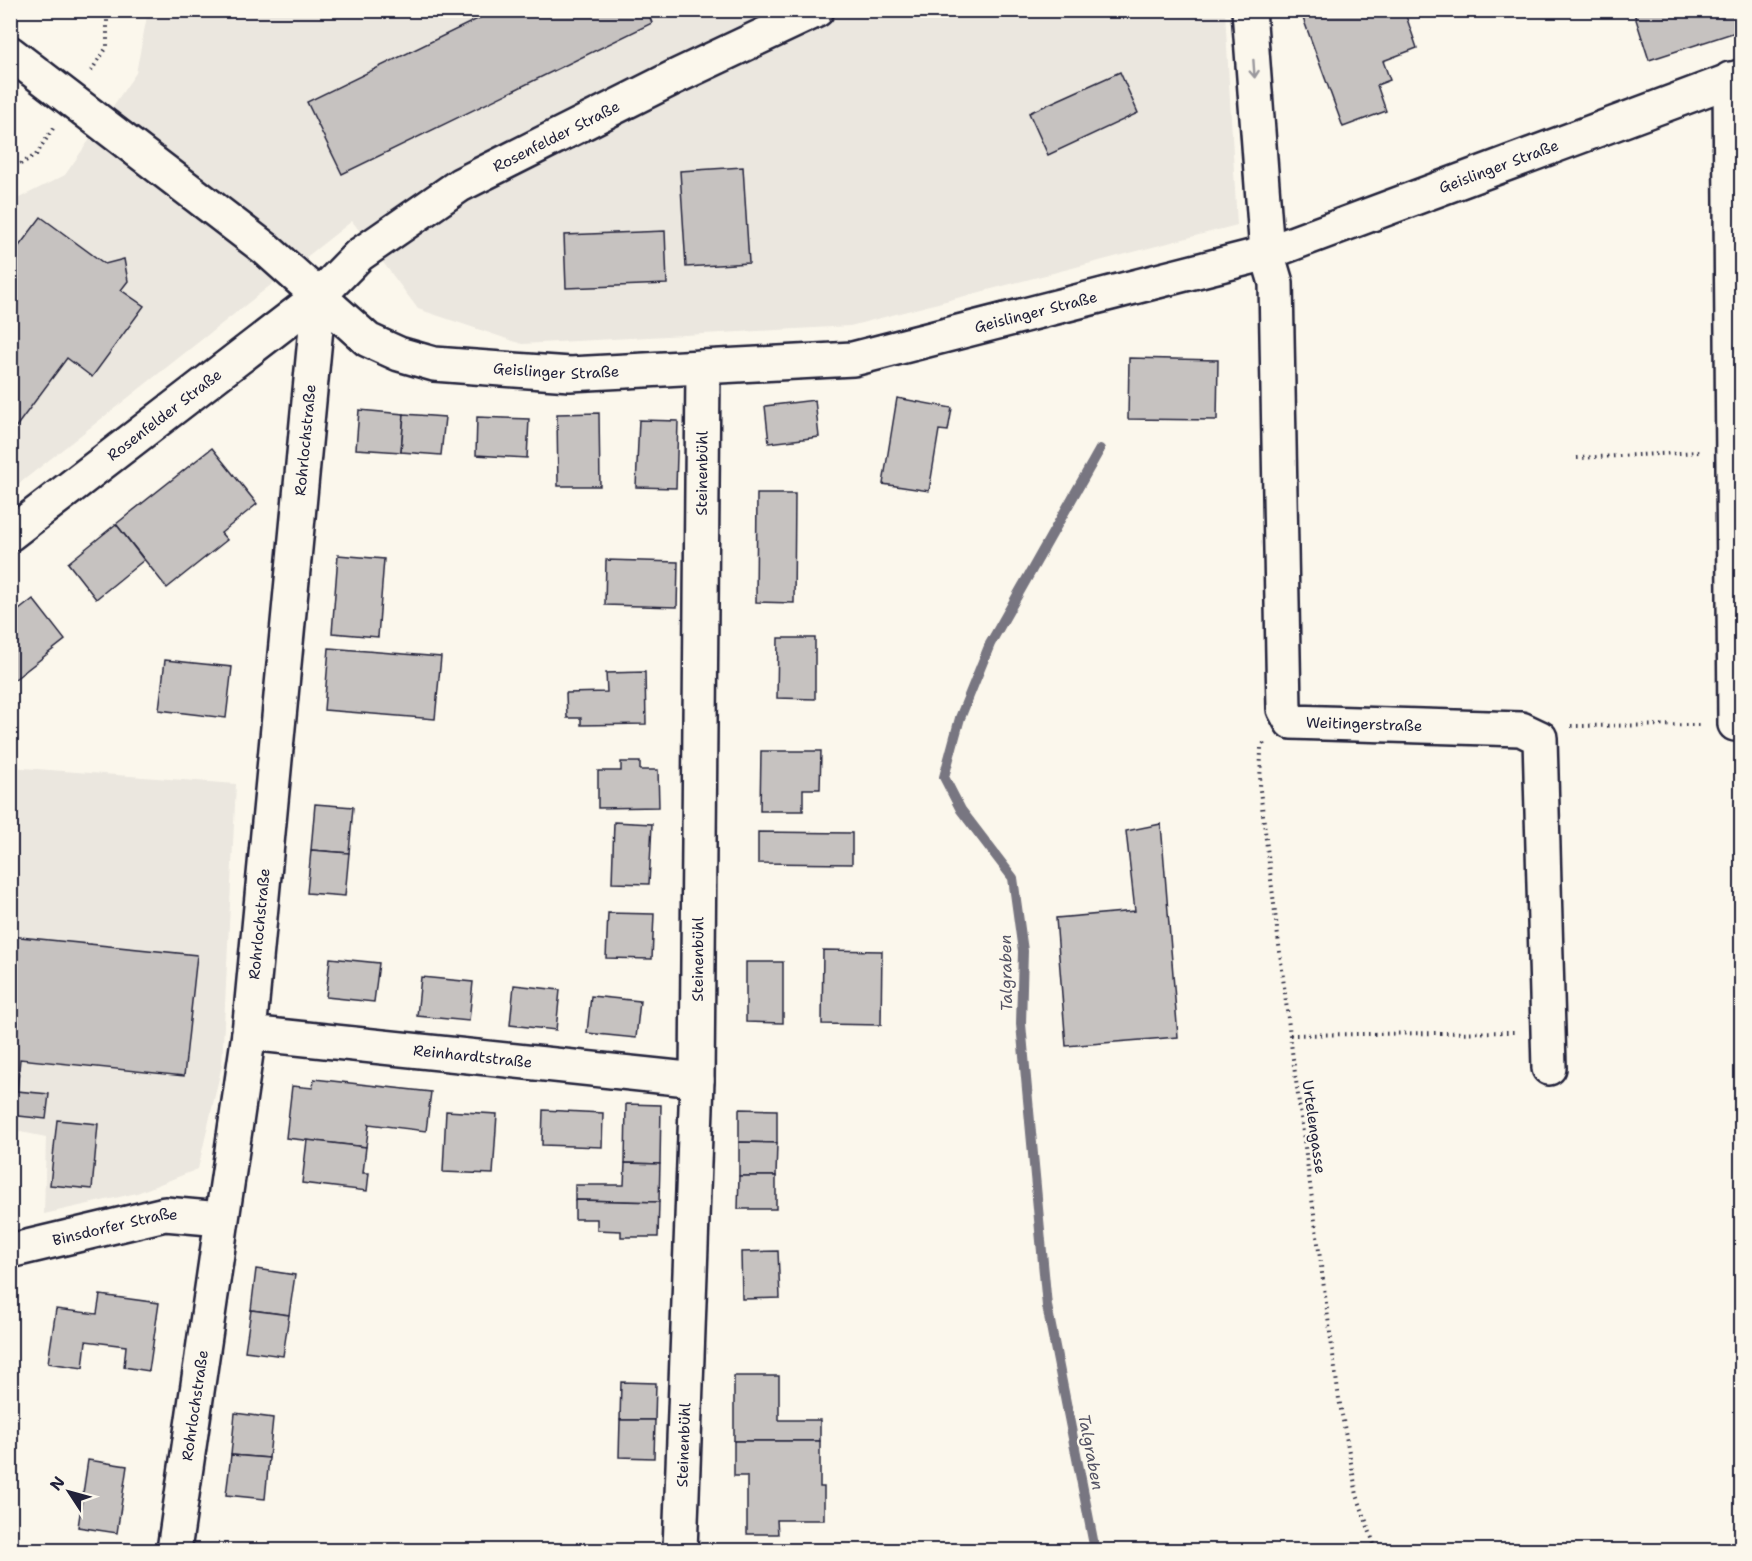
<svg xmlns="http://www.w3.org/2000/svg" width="1752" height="1561" viewBox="0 0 1752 1561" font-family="'Shantell Sans',sans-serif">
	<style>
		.built { fill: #ebe7df }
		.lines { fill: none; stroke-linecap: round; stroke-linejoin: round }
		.stream { stroke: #787681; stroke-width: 10 }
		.building { fill: #c6c2c0; stroke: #22223b; stroke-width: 1.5 }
		.minor-casing { stroke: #22223b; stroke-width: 38 }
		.path { stroke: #22223b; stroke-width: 4; stroke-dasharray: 1.5 4.5; stroke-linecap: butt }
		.minor { stroke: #fbf7ec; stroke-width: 33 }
		.oneway { stroke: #99979c }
		.labels { text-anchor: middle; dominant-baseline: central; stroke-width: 4.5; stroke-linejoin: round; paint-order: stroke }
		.street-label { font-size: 15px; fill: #22223b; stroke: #fbf7ec }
		.water-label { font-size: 16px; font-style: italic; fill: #545364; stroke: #fbf7ec }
	</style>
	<rect width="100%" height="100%" fill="#fbf7ec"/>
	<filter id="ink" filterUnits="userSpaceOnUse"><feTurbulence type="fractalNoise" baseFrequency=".0167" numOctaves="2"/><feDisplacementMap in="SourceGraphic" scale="12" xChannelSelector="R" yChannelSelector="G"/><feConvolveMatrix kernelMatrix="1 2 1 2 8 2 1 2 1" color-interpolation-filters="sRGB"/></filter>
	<g filter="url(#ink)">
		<g class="built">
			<polygon points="148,11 1225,11 1237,225 850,326 522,344 418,309 352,221 11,490 11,202 65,175 136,73"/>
			<polygon points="10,767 236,784 222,1065 198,1169 137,1193 44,1214 46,1137 11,1130"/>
		</g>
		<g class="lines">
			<polyline class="stream" points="1095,1550 1047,1306 1021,1024 1023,951 1013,878 961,810 944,777 960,718 990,644 1100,449"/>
		</g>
		<g class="building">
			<polygon points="496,10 647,10 652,23 342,174 307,102"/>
			<polygon points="1300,10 1404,10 1417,48 1383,61 1390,80 1377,85 1386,111 1343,127"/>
			<polygon points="1633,10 1742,10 1742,30 1649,60"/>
			<polygon points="1120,72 1138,113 1048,155 1029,113"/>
			<polygon points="743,167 749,263 686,267 680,171"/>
			<polygon points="41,217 105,264 124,259 128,281 121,290 144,306 92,377 67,358 10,435 10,258"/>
			<polygon points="665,231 667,284 566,288 564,235"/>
			<polygon points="1129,358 1218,360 1217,420 1128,419"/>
			<polygon points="897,398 952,408 948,431 939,430 929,491 883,484"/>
			<polygon points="815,400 819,437 769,443 765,406"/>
			<polygon points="359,410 404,414 401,452 356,449"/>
			<polygon points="599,413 600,486 558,486 557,414"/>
			<polygon points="404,414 445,417 441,455 401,452"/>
			<polygon points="477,417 529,419 527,458 476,455"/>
			<polygon points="639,420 678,421 676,488 636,487"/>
			<polygon points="212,448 257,504 221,533 227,540 167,588 116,524"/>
			<polygon points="757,494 795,494 794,603 756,602"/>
			<polygon points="116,524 144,560 96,599 68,563"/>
			<polygon points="338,555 384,559 378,637 332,633"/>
			<polygon points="606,560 678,562 677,607 605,605"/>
			<polygon points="33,599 65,640 10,683 10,617"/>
			<polygon points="778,638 815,638 815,699 777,698"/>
			<polygon points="329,648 441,657 435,719 324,710"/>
			<polygon points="165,660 232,667 226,718 159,710"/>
			<polygon points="645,672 646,724 581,725 581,718 567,718 566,693 607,692 606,673"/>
			<polygon points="761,751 821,751 820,789 803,789 803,811 760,811"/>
			<polygon points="621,762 640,762 640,770 658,770 659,807 598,808 598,771 621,771"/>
			<polygon points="315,804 353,807 349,853 311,850"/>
			<polygon points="614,822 652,824 649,884 612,883"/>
			<polygon points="1161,824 1178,1037 1066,1046 1056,918 1135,911 1126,831"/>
			<polygon points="758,832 852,833 852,864 758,863"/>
			<polygon points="311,850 349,853 345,896 307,893"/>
			<polygon points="608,913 654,914 652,959 606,958"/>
			<polygon points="10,936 197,955 184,1076 20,1059 17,1091 49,1094 46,1119 10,1115"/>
			<polygon points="823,950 882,951 881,1025 822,1024"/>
			<polygon points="330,958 379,963 374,1002 326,997"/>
			<polygon points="746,962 783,962 783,1023 746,1022"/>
			<polygon points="421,977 473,982 469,1021 417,1016"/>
			<polygon points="514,985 560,990 556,1030 510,1025"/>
			<polygon points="591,996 640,1001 636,1038 587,1033"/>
			<polygon points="314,1079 431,1092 426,1131 369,1124 366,1147 286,1138 292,1086 313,1088"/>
			<polygon points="626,1104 661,1105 660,1164 625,1163"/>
			<polygon points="739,1109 777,1110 777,1143 739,1142"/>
			<polygon points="543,1110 603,1113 602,1147 542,1145"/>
			<polygon points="446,1111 497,1114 493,1174 443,1172"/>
			<polygon points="57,1120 98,1124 92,1189 50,1185"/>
			<polygon points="307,1140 366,1147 363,1173 369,1173 367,1191 302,1183"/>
			<polygon points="739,1142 777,1143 776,1176 739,1176"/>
			<polygon points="625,1163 660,1164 659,1202 575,1200 575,1185 624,1185"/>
			<polygon points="739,1176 776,1176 776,1209 738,1209"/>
			<polygon points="575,1200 659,1202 658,1237 621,1237 621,1231 597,1230 597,1219 575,1219"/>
			<polygon points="778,1251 780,1298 742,1299 741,1252"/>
			<polygon points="256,1269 295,1275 289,1315 251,1310"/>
			<polygon points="100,1295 159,1303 149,1371 124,1367 126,1346 86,1341 83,1368 48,1363 56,1309 97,1314"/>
			<polygon points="251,1310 289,1315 283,1356 245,1351"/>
			<polygon points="734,1376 779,1376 779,1420 820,1420 820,1441 734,1441"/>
			<polygon points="621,1382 656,1383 655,1420 620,1420"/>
			<polygon points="235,1413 273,1418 269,1458 231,1455"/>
			<polygon points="620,1420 655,1420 654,1458 619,1457"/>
			<polygon points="734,1441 820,1441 820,1487 824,1487 824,1520 777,1520 778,1534 747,1534 747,1476 734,1476"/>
			<polygon points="231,1455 269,1458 265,1499 226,1495"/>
			<polygon points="88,1460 127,1466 117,1533 78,1527"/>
		</g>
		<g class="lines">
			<g class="minor-casing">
				<g id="minor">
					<path id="s1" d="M1249,10L1267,253L1276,283L1284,709L1291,722L1521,729L1540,738L1549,1068"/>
					<path id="s2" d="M10,53L266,249L368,340L399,354L434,364L570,374L853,359L1267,253L1742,76"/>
					<polyline points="1730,79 1735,724 1742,724"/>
					<path id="s3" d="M10,534L319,296L359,255L460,185L675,77L817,10"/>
					<path id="s4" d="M249,1033L697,1080"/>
					<path id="s5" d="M10,1251L165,1214L221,1219"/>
					<path id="s6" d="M174,1550L249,1033L319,296"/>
					<path id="s7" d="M680,1550L697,1080L703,367"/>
				</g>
			</g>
			<g class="path">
				<polyline points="91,71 107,47 107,10"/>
				<polyline points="10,170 36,155 54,127"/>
				<polyline points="1577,458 1700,452"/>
				<polyline points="1571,726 1701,725"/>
				<polyline points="1264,743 1261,748 1260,790 1292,1051 1339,1399 1357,1495 1376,1550"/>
				<polyline points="1290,1035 1514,1032"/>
			</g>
			<use href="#minor" class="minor"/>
		</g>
		<defs><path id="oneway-shaft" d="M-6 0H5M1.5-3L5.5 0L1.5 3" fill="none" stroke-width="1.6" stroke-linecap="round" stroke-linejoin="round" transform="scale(1.5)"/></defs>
		<use class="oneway" href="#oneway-shaft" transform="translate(1254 69) rotate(86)"/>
	</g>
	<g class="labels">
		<g class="street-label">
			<text stroke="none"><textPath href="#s3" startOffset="678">Rosenfelder Straße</textPath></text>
			<text stroke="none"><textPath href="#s2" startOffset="1624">Geislinger Straße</textPath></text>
			<text stroke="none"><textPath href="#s2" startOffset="1138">Geislinger Straße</textPath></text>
			<text stroke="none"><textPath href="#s2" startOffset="652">Geislinger Straße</textPath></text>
			<text stroke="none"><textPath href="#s3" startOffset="195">Rosenfelder Straße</textPath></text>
			<text stroke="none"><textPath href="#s6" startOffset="1118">Rohrlochstraße</textPath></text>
			<text stroke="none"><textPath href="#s7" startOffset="1077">Steinenbühl</textPath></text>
			<text stroke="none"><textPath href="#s1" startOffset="789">Weitingerstraße</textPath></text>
			<text stroke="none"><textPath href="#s6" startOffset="632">Rohrlochstraße</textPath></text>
			<text stroke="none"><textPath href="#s7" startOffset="591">Steinenbühl</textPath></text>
			<text stroke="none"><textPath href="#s4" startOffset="225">Reinhardtstraße</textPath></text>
			<text transform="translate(1314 1127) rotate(82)">Urtelengasse</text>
			<text stroke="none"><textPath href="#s5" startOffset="108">Binsdorfer Straße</textPath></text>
			<text stroke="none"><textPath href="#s6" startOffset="146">Rohrlochstraße</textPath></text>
			<text stroke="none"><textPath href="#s7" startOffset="105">Steinenbühl</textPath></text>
		</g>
		<g class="water-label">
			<text transform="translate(1006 973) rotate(-91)">Talgraben</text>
			<text transform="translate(1091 1452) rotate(79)">Talgraben</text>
		</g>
	</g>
	<rect width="1752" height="1561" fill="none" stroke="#fbf7ec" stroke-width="36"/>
	<rect x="18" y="18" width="1716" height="1525" fill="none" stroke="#22223b" stroke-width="2" filter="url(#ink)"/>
	<g transform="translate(69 1492) rotate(306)" stroke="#fbf7ec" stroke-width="4.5" paint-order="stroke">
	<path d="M0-4.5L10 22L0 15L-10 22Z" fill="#22223b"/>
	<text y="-9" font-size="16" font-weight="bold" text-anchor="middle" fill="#22223b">N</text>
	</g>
</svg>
